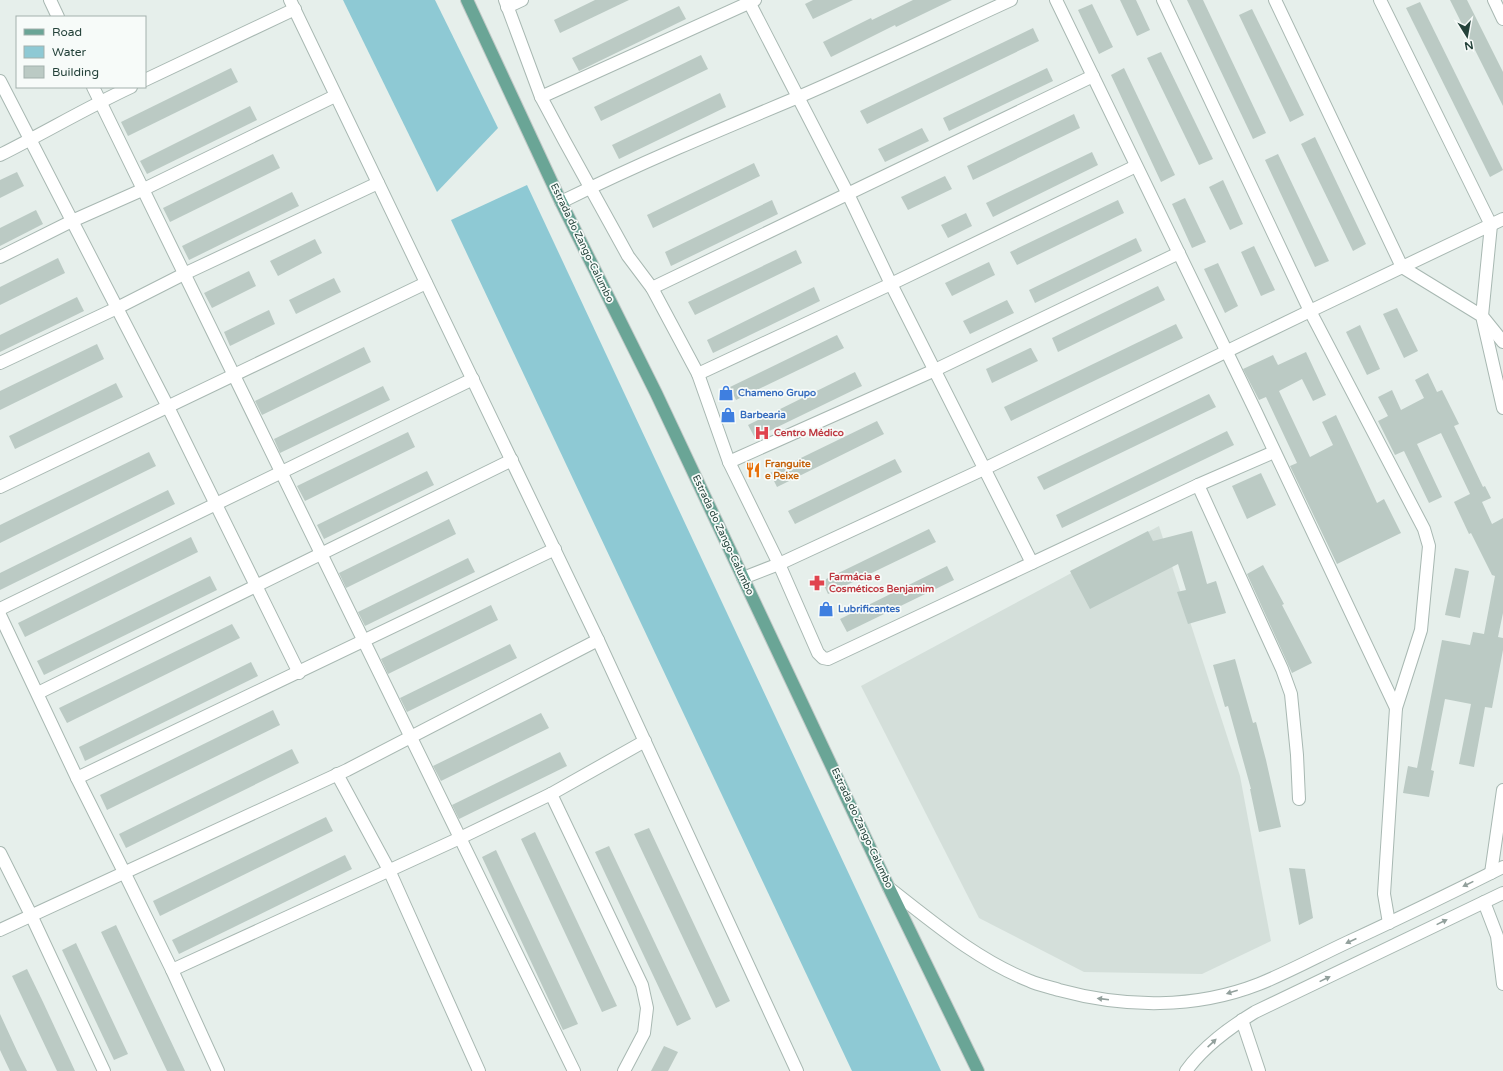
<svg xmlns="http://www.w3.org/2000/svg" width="1503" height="1071" viewBox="0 0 1503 1071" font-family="'Varela Round',sans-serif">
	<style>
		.built { fill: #d4dfda }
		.water { fill: #8ec9d4 }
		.building { fill: #bbcac4 }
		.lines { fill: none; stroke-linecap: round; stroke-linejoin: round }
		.minor-casing { stroke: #a8b8b2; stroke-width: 14 }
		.major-casing { stroke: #c2cac8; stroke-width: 14 }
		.minor { stroke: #fff; stroke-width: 12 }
		.major { stroke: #6aa596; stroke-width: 12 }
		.oneway { fill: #92a09c }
		.labels { text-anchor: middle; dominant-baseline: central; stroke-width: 3.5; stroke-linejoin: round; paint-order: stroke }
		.street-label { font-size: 10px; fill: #24423a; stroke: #f7fbf9 }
		.shop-label { font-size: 10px; font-weight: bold; fill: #366cbe; stroke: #f7fbf9; text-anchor: start }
		.health-label { font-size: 10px; font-weight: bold; fill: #be3a42; stroke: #f7fbf9; text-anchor: start }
		.food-label { font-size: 10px; font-weight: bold; fill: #c56008; stroke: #f7fbf9; text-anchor: start }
	</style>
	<rect width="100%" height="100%" fill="#e6efeb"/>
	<polygon class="built" points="1159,526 1240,776 1271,941 1202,974 1084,972 979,918 861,686"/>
	<g class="water">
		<polygon points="343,0 435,0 498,128 437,192"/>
		<polygon points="527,185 941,1071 852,1071 451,220"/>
	</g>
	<g class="building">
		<polygon points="595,0 629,0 560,33 554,20"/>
		<polygon points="813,0 853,0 813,19 805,4"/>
		<polygon points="913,0 952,0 896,27 895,25 831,57 823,42 871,18 872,20"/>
		<polygon points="1120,0 1136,0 1150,30 1137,36"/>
		<polygon points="1187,0 1203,0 1266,133 1253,139"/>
		<polygon points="1450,0 1467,0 1503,72 1503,106"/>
		<polygon points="1420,2 1503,170 1490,177 1406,8"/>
		<polygon points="1092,4 1113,47 1099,54 1078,10"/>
		<polygon points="679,6 686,19 579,71 572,58"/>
		<polygon points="1252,9 1304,115 1290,122 1239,15"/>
		<polygon points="1033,28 1039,41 867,124 860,111"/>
		<polygon points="1161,52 1213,159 1199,165 1147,58"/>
		<polygon points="701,55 708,69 601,121 594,107"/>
		<polygon points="231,68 238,82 128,136 121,122"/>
		<polygon points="1047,68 1053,81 949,131 943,118"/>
		<polygon points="1124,68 1175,175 1161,182 1111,75"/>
		<polygon points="720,93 726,107 619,159 612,145"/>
		<polygon points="250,106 257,120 147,174 140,161"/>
		<polygon points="1074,114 1080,128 973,180 967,166"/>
		<polygon points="922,128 929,141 885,162 878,149"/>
		<polygon points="1315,137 1366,244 1353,251 1301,144"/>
		<polygon points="1092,152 1098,165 993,217 986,203"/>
		<polygon points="273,154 280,168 170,222 163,208"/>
		<polygon points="1278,154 1329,261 1315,267 1265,160"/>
		<polygon points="754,163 760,176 653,228 647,215"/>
		<polygon points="17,172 24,186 0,198 0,180"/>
		<polygon points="945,176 952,189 908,210 901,197"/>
		<polygon points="1223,180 1243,224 1230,230 1209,187"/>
		<polygon points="292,192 299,206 189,260 182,246"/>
		<polygon points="1185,198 1206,242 1192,248 1172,204"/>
		<polygon points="772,200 778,214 671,266 665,252"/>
		<polygon points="1118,200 1124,213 1017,265 1010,252"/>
		<polygon points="36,210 43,224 0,246 0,228"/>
		<polygon points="966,213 972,226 948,238 941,225"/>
		<polygon points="1136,238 1142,251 1035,303 1029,290"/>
		<polygon points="315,239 322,253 278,276 270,261"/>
		<polygon points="1254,246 1275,290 1261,296 1241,252"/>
		<polygon points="796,250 802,263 695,315 688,302"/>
		<polygon points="58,258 65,273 0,305 0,287"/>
		<polygon points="989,262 995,275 952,296 945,283"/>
		<polygon points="1218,263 1238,306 1225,313 1204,269"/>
		<polygon points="249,271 256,286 212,308 204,293"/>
		<polygon points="334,278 341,292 296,314 289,300"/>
		<polygon points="1158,286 1165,300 1058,352 1052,338"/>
		<polygon points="814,287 820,301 713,353 707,340"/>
		<polygon points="77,297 84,311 0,352 0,335"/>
		<polygon points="1007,300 1014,313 970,334 963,321"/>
		<polygon points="1397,308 1418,351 1404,358 1383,314"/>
		<polygon points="269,310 275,324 230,346 224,332"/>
		<polygon points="1176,324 1183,338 1011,421 1004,407"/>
		<polygon points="1360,325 1380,369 1367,375 1346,332"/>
		<polygon points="837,335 844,348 736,400 730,387"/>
		<polygon points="97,344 104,359 0,410 0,391"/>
		<polygon points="364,347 371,362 262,415 255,401"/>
		<polygon points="1030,348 1031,348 1038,361 992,383 986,369"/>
		<polygon points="1306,352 1326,395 1313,401 1302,379 1279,391 1310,457 1333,445 1322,422 1336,415 1377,503 1384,499 1401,533 1337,564 1290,466 1297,463 1266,397 1259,400 1243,369 1273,355 1278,365"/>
		<polygon points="855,372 862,386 755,438 748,425"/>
		<polygon points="1428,373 1437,392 1442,390 1459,424 1454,426 1483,487 1485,486 1491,498 1482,502 1492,524 1503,518 1503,613 1498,637 1503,638 1503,650 1492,708 1485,707 1474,767 1459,764 1471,704 1445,699 1431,770 1434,771 1429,797 1403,793 1408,766 1417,768 1442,640 1470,645 1473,632 1484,634 1495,576 1492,575 1471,533 1469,534 1454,502 1470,494 1441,433 1417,444 1442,497 1429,503 1404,451 1395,455 1378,421 1388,416 1378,397 1392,390 1401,410 1424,398 1415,380"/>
		<polygon points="116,383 123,397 15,449 9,436"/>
		<polygon points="383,386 390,400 280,453 274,439"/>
		<polygon points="1209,394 1216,407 1044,490 1037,477"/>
		<polygon points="877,421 884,434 777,487 770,473"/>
		<polygon points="1227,431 1234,445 1062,528 1056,515"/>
		<polygon points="408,432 415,447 305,501 297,486"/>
		<polygon points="149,452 156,466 0,543 0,525"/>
		<polygon points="895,459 902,472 795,524 788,511"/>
		<polygon points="427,471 434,485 324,539 317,525"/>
		<polygon points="1261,473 1276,505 1247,519 1232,486"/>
		<polygon points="168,490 175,504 0,590 0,573"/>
		<polygon points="449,519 456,534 346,588 339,573"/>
		<polygon points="929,529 936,542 828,594 822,581"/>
		<polygon points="1148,531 1153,541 1192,531 1207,584 1216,581 1226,613 1188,624 1177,592 1186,590 1178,564 1090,609 1070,571"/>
		<polygon points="191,537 198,552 25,637 18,623"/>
		<polygon points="468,558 475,572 365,626 358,612"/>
		<polygon points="1263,565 1284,604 1282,605 1312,663 1292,673 1247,574"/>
		<polygon points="947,566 954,580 847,632 840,619"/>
		<polygon points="1455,568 1469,571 1460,618 1445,615"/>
		<polygon points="210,576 217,590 44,675 37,661"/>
		<polygon points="491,605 498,620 388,674 381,659"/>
		<polygon points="232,624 240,638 67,723 59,708"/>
		<polygon points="510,644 517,658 407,712 400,698"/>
		<polygon points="1235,659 1253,723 1256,722 1266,760 1281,827 1259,832 1250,789 1251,789 1228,706 1225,707 1213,665"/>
		<polygon points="251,662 258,676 85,761 79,747"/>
		<polygon points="273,710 280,725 107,810 100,795"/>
		<polygon points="541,713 549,728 441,781 433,766"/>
		<polygon points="292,749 299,763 126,848 119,834"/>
		<polygon points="560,752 567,766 459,819 452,805"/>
		<polygon points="326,817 333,831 160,916 153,901"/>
		<polygon points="649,828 730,1001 716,1008 634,834"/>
		<polygon points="535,832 617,1006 602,1012 521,839"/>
		<polygon points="609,846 691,1019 677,1026 595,852"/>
		<polygon points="496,850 578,1024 563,1030 482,857"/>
		<polygon points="345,855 352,869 179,954 172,940"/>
		<polygon points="1289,868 1305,869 1313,918 1299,925"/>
		<polygon points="116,925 147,991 185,1071 167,1071 101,932"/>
		<polygon points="76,943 128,1054 114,1060 62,950"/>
		<polygon points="27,969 43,1002 75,1071 57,1071 12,976"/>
		<polygon points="0,1014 18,1053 27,1071 10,1071 0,1050"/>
		<polygon points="664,1046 678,1052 668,1071 651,1071"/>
	</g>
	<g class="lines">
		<g class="minor-casing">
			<g id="minor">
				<polyline points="50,0 58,17"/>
				<polyline points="290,0 598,640 797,1071"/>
				<polyline points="505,0 541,97 564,140 628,256 652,288 698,374 729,462 779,564 818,653 823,658 828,659 1198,485 1274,452"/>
				<polyline points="748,0 848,194 891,284 1032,563"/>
				<polyline points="1056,0 1255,410 1396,708"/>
				<polyline points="1163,0 1310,311 1424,529 1429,546 1421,630 1396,708 1384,894 1389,923"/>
				<polyline points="1275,0 1402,267 1482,316 1503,408"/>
				<polyline points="1380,0 1491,225 1482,316 1503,342"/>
				<polyline points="1494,0 1503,19"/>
				<polyline points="507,7 522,0"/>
				<polyline points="145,80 295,9"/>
				<polyline points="0,81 168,407 299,673"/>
				<polyline points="93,87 574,1071"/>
				<polyline points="541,97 755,0"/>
				<path d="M0,155C44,133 86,108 131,87"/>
				<path d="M561,202C638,164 717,131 796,98C868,67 939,33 1011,0"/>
				<polyline points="0,257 72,221 142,190 335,96"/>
				<polyline points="652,288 1093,76"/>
				<polyline points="0,363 117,308 184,274 378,183"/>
				<polyline points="698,374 891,284 1136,166"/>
				<polyline points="729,462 935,370 1179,253"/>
				<polyline points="1198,485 1282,669 1291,694 1297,755 1299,799"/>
				<polyline points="0,487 426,283"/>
				<polyline points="743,578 779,564 984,469 1310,311 1503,219"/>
				<polyline points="0,609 473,379"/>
				<polyline points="0,615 77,778 124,872 172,970 218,1071"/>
				<polyline points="38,693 512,460"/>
				<polyline points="337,774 389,870 479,1071"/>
				<polyline points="77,778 555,549"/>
				<polyline points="551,794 642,985 647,1008 644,1033 624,1071"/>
				<polyline points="0,853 31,915 104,1071"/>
				<polyline points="1491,873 1503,790"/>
				<path d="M889,888C934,923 977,960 1030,981C1039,985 1050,987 1059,990C1125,1008 1195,1009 1259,984C1289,972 1318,956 1348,942C1400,918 1451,893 1503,867"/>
				<polyline points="1484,902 1497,936 1503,984"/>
				<polyline points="0,930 347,770 598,640"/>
				<polyline points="172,970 460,838 551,794 645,741"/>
				<polyline points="1242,1020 1259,1071"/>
				<path d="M1186,1071C1204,1046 1229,1028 1255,1012L1503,893"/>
			</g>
		</g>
		<g class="major-casing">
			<polyline id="major" points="467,0 561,202 656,393 889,888 978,1071"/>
		</g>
		<use href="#minor" class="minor"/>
		<use href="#major" class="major"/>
	</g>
	<defs><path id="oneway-solid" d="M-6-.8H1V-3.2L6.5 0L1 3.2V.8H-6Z"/></defs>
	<g class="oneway">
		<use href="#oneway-solid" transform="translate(1468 884) rotate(154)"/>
		<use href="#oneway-solid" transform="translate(1442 922) rotate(-26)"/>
		<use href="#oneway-solid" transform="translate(1351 941) rotate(155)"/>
		<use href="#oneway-solid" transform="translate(1325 979) rotate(-26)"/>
		<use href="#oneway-solid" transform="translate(1232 992) rotate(163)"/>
		<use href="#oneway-solid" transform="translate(1103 999) rotate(-173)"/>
		<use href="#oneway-solid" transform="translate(1212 1043) rotate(-43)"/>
	</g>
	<defs>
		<g id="shop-bare" transform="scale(1.2)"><path d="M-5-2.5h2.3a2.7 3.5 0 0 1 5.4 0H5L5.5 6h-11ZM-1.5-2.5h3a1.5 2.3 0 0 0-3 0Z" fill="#3f7fe0" stroke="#f7fbf9" stroke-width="2.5" paint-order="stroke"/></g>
		<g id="hospital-bare" transform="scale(1.2)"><path d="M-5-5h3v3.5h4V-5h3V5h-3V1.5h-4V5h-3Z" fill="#e0444e" stroke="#f7fbf9" stroke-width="2.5" paint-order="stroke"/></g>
		<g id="restaurant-bare" transform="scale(1.2)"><path d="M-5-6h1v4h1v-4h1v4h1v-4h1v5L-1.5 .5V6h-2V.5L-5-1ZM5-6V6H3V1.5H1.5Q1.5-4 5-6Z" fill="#e8710a" stroke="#f7fbf9" stroke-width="2.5" paint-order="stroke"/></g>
		<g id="pharmacy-bare" transform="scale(1.2)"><path d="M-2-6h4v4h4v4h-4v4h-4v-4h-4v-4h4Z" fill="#e0444e" stroke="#f7fbf9" stroke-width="2.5" paint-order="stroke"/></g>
	</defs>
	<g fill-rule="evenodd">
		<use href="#shop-bare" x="726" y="393"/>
		<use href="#shop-bare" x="728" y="415"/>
		<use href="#hospital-bare" x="762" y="433"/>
		<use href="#restaurant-bare" x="753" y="470"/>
		<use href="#pharmacy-bare" x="817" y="583"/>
		<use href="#shop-bare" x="826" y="609"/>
	</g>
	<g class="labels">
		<g class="street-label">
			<text transform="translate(582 243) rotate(64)">Estrada do Zango-Calumbo</text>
			<text transform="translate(723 535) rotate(65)">Estrada do Zango-Calumbo</text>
			<text transform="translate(862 828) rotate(65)">Estrada do Zango-Calumbo</text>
		</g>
		<g class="shop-label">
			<text x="738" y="393">Chameno Grupo</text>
			<text x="740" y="415">Barbearia</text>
			<text x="838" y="609">Lubrificantes</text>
		</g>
		<g class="health-label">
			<text x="774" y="433">Centro Médico</text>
			<text x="829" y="577">Farmácia e<tspan x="829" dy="12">Cosméticos Benjamim</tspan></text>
		</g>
		<g class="food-label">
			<text x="765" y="464">Franguite<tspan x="765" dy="12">e Peixe</tspan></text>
		</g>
	</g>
	<rect x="16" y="16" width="130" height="72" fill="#f7fbf9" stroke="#a3b1ad"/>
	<rect x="24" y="29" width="20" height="6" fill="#6aa596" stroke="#a3b1ad"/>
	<text x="52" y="36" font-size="12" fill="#24423a">Road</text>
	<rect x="24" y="46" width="20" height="12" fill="#8ec9d4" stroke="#a3b1ad"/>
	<text x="52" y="56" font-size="12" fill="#24423a">Water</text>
	<rect x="24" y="66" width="20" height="12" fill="#bbcac4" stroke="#a3b1ad"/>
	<text x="52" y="76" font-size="12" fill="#24423a">Building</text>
	<g transform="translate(1467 36) rotate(169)" stroke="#f7fbf9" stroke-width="3" paint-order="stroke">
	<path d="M0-3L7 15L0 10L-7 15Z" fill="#24423a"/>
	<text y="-6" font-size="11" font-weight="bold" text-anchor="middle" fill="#24423a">N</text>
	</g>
</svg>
